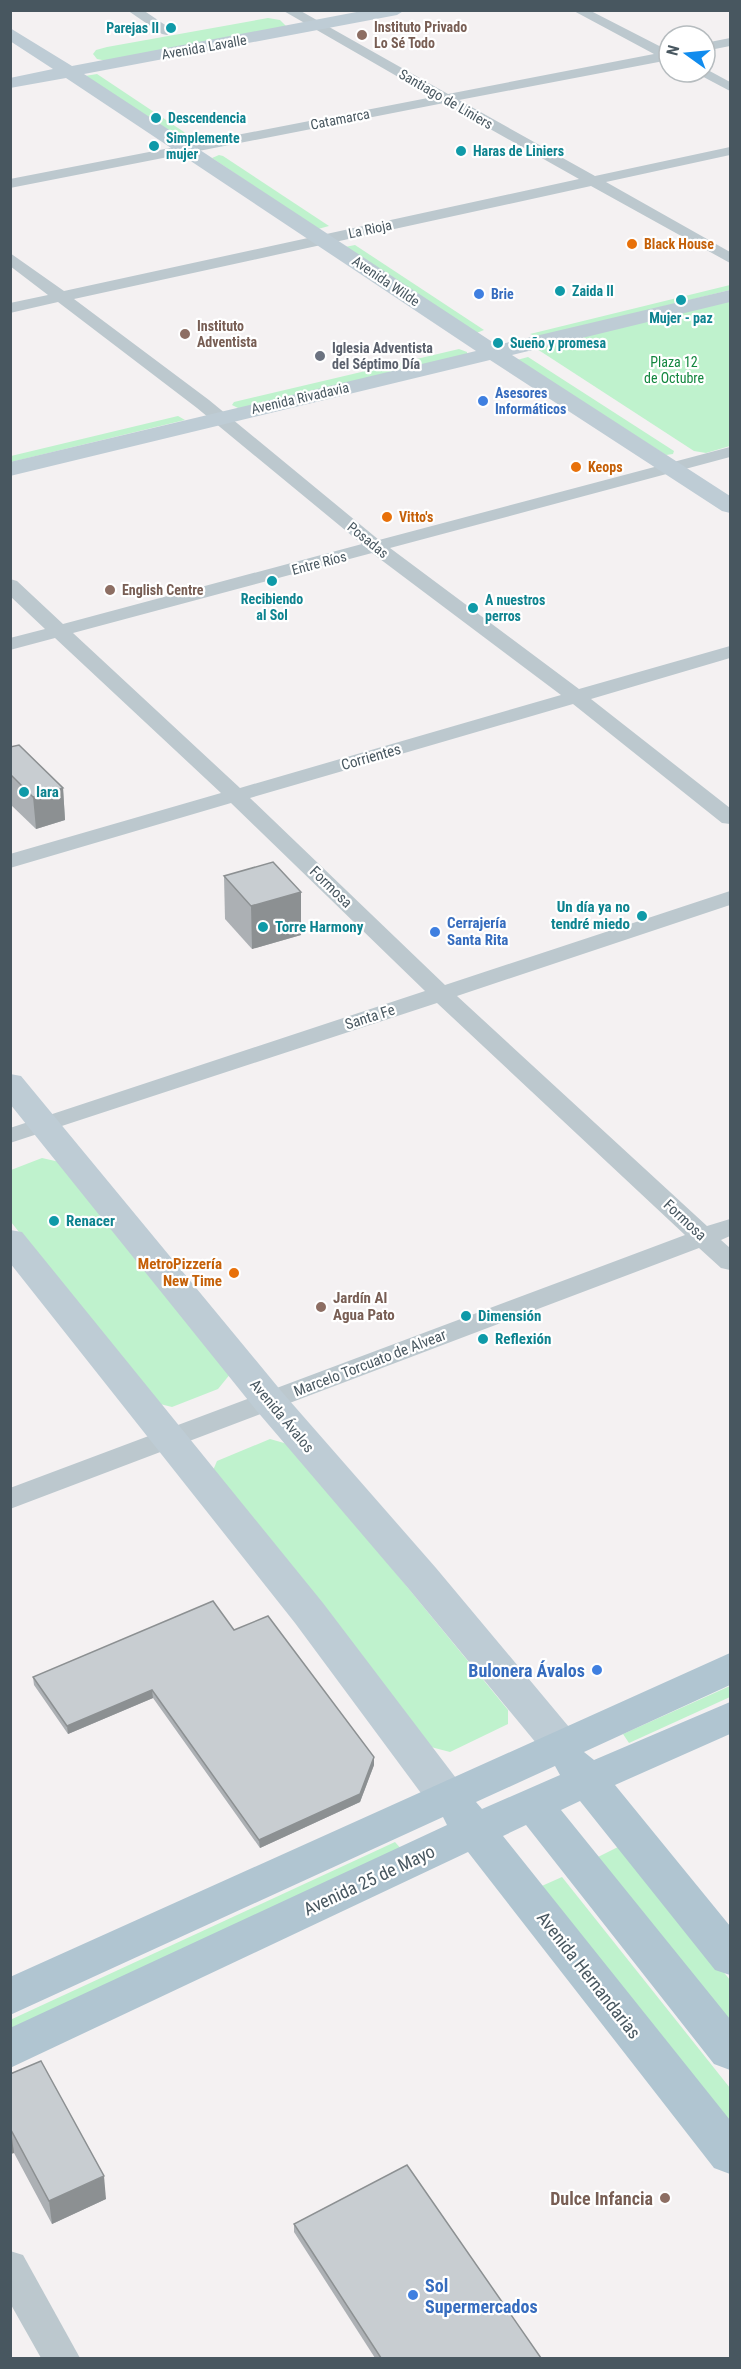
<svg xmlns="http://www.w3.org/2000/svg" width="741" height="2369" viewBox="0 0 741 2369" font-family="'Roboto Condensed',sans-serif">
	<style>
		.green { fill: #bff2cd }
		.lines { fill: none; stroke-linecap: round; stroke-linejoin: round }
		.minor { fill: #bcc8ce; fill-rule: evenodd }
		.secondary { fill: #beccd5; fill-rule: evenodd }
		.primary { fill: #b0c5d1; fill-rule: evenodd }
		.wall { fill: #acb0b4 }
		.shaded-wall { fill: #8c9092 }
		.building { fill: #c8cdd1; stroke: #8c9092; stroke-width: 1.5 }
		.culture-dot { fill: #0f9aa8; stroke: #fff; stroke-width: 2 }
		.education-dot { fill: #8d6e63; stroke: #fff; stroke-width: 2 }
		.food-dot { fill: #e8710a; stroke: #fff; stroke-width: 2 }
		.shop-dot { fill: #3f7fe0; stroke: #fff; stroke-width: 2 }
		.worship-dot { fill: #6b7280; stroke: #fff; stroke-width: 2 }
		.labels { text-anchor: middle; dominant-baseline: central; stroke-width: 4.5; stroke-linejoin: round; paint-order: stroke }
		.far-education-label { font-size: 14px; font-weight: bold; fill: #785e54; stroke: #fff; text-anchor: start }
		.far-culture-label { font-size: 14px; font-weight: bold; fill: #0d838f; stroke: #fff; text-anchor: start }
		.far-street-label { font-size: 14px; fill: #485760; stroke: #fff }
		.far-food-label { font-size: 14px; font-weight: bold; fill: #c56008; stroke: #fff; text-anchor: start }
		.far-shop-label { font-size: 14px; font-weight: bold; fill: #366cbe; stroke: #fff; text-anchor: start }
		.far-worship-label { font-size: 14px; font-weight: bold; fill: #5b616d; stroke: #fff; text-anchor: start }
		.far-park-label { font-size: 14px; fill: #13873f; stroke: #fff }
		.street-label { font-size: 15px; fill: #485760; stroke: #fff }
		.culture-label { font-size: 15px; font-weight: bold; fill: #0d838f; stroke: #fff; text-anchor: start }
		.shop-label { font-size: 15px; font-weight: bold; fill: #366cbe; stroke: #fff; text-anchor: start }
		.food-label { font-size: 15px; font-weight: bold; fill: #c56008; stroke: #fff; text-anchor: end }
		.education-label { font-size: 15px; font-weight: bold; fill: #785e54; stroke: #fff; text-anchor: start }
		.near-shop-label { font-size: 18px; font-weight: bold; fill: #366cbe; stroke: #fff; text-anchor: end }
		.near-street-label { font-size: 18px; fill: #485760; stroke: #fff }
		.near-education-label { font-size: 18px; font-weight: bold; fill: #785e54; stroke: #fff; text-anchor: end }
	</style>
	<rect width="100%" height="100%" fill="#f4f1f2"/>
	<g class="green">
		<polygon points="268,18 280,20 288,28 107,61 97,59 93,54 96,50 107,47"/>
		<polygon points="97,74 190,136 181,138 85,76"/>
		<polygon points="219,155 223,156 329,226 318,229 212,158"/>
		<polygon points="355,245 484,330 474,334 345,247"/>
		<polygon points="730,285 730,290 539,337 530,334"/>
		<polygon points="730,299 730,446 706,453 694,451 537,349 541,344"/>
		<polygon points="459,349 467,352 467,355 240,409 232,405 234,402"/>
		<polygon points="528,357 674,451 673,454 666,455 517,360"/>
		<polygon points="178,416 185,420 11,462 11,456"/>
		<polygon points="42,1158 64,1163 231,1373 218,1389 172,1407 156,1403 11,1222 11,1170"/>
		<polygon points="270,1439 291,1445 508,1710 508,1724 450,1752 427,1746 211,1475 217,1461"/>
		<polygon points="730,1686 730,1697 629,1743 623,1734"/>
		<polygon points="395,1842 403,1851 11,2032 10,2020"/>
		<polygon points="622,1845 730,1980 730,2026 598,1857"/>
		<polygon points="562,1877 730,2088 730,2134 535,1889"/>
	</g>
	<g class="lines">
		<g class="minor">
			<polygon points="127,10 143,10 174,31 167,35 162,34"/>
			<path d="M282,10H299L448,94L654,54L572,10H589L669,51V60L459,100L595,176L730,147V155L606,182L730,252V263L591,186L74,299L209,400L379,540L730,447V457L390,548L579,689L730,646V658L591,699L730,808V824L722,823L573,704L250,798L445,985L730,891V905L457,996L707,1226L730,1219V1236L721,1240L730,1248V1270L721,1268L699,1248L10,1509V1488L685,1235L437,1003L10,1143V1128L425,991L231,803L10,868V854L221,793L55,638L10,650V638L45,629L10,596V579L17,581L63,624L362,544L197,408L58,302L10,313V303L48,295L10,266V253L64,291L579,179L444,103L10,188V179L433,97ZM372,553L561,695L240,788L73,633Z"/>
			<polygon points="730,38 730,46 705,51 705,43"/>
			<polygon points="706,69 730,82 730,91 694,72 705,72"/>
			<polygon points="10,2251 23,2255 80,2358 41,2358 10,2303"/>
		</g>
		<g class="secondary">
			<polygon points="367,10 405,10 397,15 84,74 497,345 730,290 730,302 512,355 730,496 730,513 722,511 490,360 10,476 10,462 476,351 66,78 10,88 10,78 53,69 10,41 10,28 72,66"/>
			<polygon points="10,1074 21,1076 282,1392 436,1568 574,1733 580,1744 574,1755 560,1759 546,1755 408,1588 256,1410 10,1104"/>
			<polygon points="10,1230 22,1232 323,1603 462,1786 468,1797 462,1808 447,1813 432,1808 295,1623 10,1263"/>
		</g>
		<path class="primary" d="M730,1653V1685L584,1752L594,1760L730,1702V1734L615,1785L730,1926V1975L715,1970L580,1801L561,1810L730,2019V2070L714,2064L526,1825L503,1836L730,2120V2174L714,2168L468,1852L10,2068V2028L447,1825L443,1817L10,2015V1977ZM555,1766L560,1775L482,1809L476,1802Z"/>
	</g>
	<g class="wall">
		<polygon points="10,747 63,788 65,820 36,829 10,804"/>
		<polygon points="224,876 301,892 301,935 252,949 225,919"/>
		<polygon points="234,1630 374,1765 360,1802 260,1848 153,1698 68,1734 34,1685 33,1677"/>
		<polygon points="10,2074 106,2199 52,2224 14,2153 10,2154"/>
		<polygon points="294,2224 541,2358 375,2358 294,2232"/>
	</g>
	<g class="shaded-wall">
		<polygon points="63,788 65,820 36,829 33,797"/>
		<polygon points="301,892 301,935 252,949 251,906"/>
		<polygon points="152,1690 153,1698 68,1734 67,1726"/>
		<polygon points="374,1757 374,1765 360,1802 260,1848 259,1840"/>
		<polygon points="11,2130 14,2153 10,2154 10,2131"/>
		<polygon points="104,2176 106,2199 52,2224 49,2201"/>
	</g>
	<g class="building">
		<polygon points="19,745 63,788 33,797 10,774 10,747"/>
		<polygon points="273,862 301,892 251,906 224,876"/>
		<polygon points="213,1601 234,1630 268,1616 374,1757 360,1794 259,1840 152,1690 67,1726 33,1677"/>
		<polygon points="41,2061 104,2176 49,2201 11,2130 10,2131 10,2074"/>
		<polygon points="407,2165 541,2358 381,2358 294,2224"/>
	</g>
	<g class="culture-dot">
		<circle cx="171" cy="28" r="6"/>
		<circle cx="156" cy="118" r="6"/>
		<circle cx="154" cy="146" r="6"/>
		<circle cx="461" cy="151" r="6"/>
		<circle cx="560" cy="291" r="6"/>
		<circle cx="681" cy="300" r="6"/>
		<circle cx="498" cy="343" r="6"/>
		<circle cx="272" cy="581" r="6"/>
		<circle cx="473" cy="608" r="6"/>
		<circle cx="24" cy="792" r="6"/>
		<circle cx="642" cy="916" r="6"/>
		<circle cx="263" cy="927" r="6"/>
		<circle cx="54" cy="1221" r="6"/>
		<circle cx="466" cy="1316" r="6"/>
		<circle cx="483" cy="1339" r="6"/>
	</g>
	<g class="education-dot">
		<circle cx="362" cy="35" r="6"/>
		<circle cx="185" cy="334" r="6"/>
		<circle cx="110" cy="590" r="6"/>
		<circle cx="321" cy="1307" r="6"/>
		<circle cx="665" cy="2198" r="6"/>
	</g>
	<g class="food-dot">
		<circle cx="632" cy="244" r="6"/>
		<circle cx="576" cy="467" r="6"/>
		<circle cx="387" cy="517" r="6"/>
		<circle cx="234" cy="1273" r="6"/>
	</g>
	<g class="shop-dot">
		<circle cx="479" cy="294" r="6"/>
		<circle cx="483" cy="401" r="6"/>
		<circle cx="435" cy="932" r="6"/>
		<circle cx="597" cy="1670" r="6"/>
		<circle cx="413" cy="2295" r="6"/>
	</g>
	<circle class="worship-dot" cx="320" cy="356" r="6"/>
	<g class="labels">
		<g class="far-education-label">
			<text x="374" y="27">Instituto Privado<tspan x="374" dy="16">Lo Sé Todo</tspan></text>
			<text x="197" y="326">Instituto<tspan x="197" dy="16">Adventista</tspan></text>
			<text x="122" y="590">English Centre</text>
		</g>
		<g class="far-culture-label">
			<text x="159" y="28" text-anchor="end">Parejas II</text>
			<text x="168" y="118">Descendencia</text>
			<text x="166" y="138">Simplemente<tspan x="166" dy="16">mujer</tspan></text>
			<text x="473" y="151">Haras de Liniers</text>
			<text x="572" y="291">Zaida II</text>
			<text x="681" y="318" text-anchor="middle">Mujer - paz</text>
			<text x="510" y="343">Sueño y promesa</text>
			<text x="272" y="599" text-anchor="middle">Recibiendo<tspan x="272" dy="16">al Sol</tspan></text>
			<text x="485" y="600">A nuestros<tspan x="485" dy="16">perros</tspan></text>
		</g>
		<g class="far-street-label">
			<text transform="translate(204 47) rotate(-10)">Avenida Lavalle</text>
			<text transform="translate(446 99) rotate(30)">Santiago de Liniers</text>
			<text transform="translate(340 119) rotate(-11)">Catamarca</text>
			<text transform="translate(370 229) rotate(-12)">La Rioja</text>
			<text transform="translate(386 281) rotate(34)">Avenida Wilde</text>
			<text transform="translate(300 398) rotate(-13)">Avenida Rivadavia</text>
			<text transform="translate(368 540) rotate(39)">Posadas</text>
			<text transform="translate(319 563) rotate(-15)">Entre Ríos</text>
		</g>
		<g class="far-food-label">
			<text x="644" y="244">Black House</text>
			<text x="588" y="467">Keops</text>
			<text x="399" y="517">Vitto's</text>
		</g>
		<g class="far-shop-label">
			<text x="491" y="294">Brie</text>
			<text x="495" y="393">Asesores<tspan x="495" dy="16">Informáticos</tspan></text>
		</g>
		<g class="far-worship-label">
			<text x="332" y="348">Iglesia Adventista<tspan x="332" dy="16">del Séptimo Día</tspan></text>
		</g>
		<g class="far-park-label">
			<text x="674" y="362">Plaza 12<tspan x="674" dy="16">de Octubre</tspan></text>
		</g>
		<g class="street-label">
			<text transform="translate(371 757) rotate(-16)">Corrientes</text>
			<text transform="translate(331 887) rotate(44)">Formosa</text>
			<text transform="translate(370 1017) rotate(-18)">Santa Fe</text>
			<text transform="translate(685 1220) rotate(43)">Formosa</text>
			<text transform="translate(370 1363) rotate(-21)">Marcelo Torcuato de Alvear</text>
			<text transform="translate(282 1416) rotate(50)">Avenida Ávalos</text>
		</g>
		<g class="culture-label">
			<text x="36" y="792">Iara</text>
			<text x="630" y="907" text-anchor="end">Un día ya no<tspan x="630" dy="17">tendré miedo</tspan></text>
			<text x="275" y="927">Torre Harmony</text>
			<text x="66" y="1221">Renacer</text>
			<text x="478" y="1316">Dimensión</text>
			<text x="495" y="1339">Reflexión</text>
		</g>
		<g class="shop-label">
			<text x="447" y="923">Cerrajería<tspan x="447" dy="17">Santa Rita</tspan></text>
		</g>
		<g class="food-label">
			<text x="222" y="1264">MetroPizzería<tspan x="222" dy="17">New Time</tspan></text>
		</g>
		<g class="education-label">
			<text x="333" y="1298">Jardín Al<tspan x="333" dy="17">Agua Pato</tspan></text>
		</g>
		<g class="near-shop-label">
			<text x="585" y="1670">Bulonera Ávalos</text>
			<text x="425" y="2285" text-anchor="start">Sol<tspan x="425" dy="21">Supermercados</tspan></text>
		</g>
		<g class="near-street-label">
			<text transform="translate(369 1880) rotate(-25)">Avenida 25 de Mayo</text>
			<text transform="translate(589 1975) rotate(52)">Avenida Hernandarias</text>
		</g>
		<g class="near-education-label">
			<text x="653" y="2198">Dulce Infancia</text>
		</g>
	</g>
	<rect width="741" height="2369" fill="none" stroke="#485760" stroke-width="24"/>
	<g transform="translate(687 54) rotate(285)"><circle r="28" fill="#ffffff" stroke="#b6bcbf" stroke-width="1.5"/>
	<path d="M0-4.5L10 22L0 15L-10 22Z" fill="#118cee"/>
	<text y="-9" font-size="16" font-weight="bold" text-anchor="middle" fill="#485760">N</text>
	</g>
</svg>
